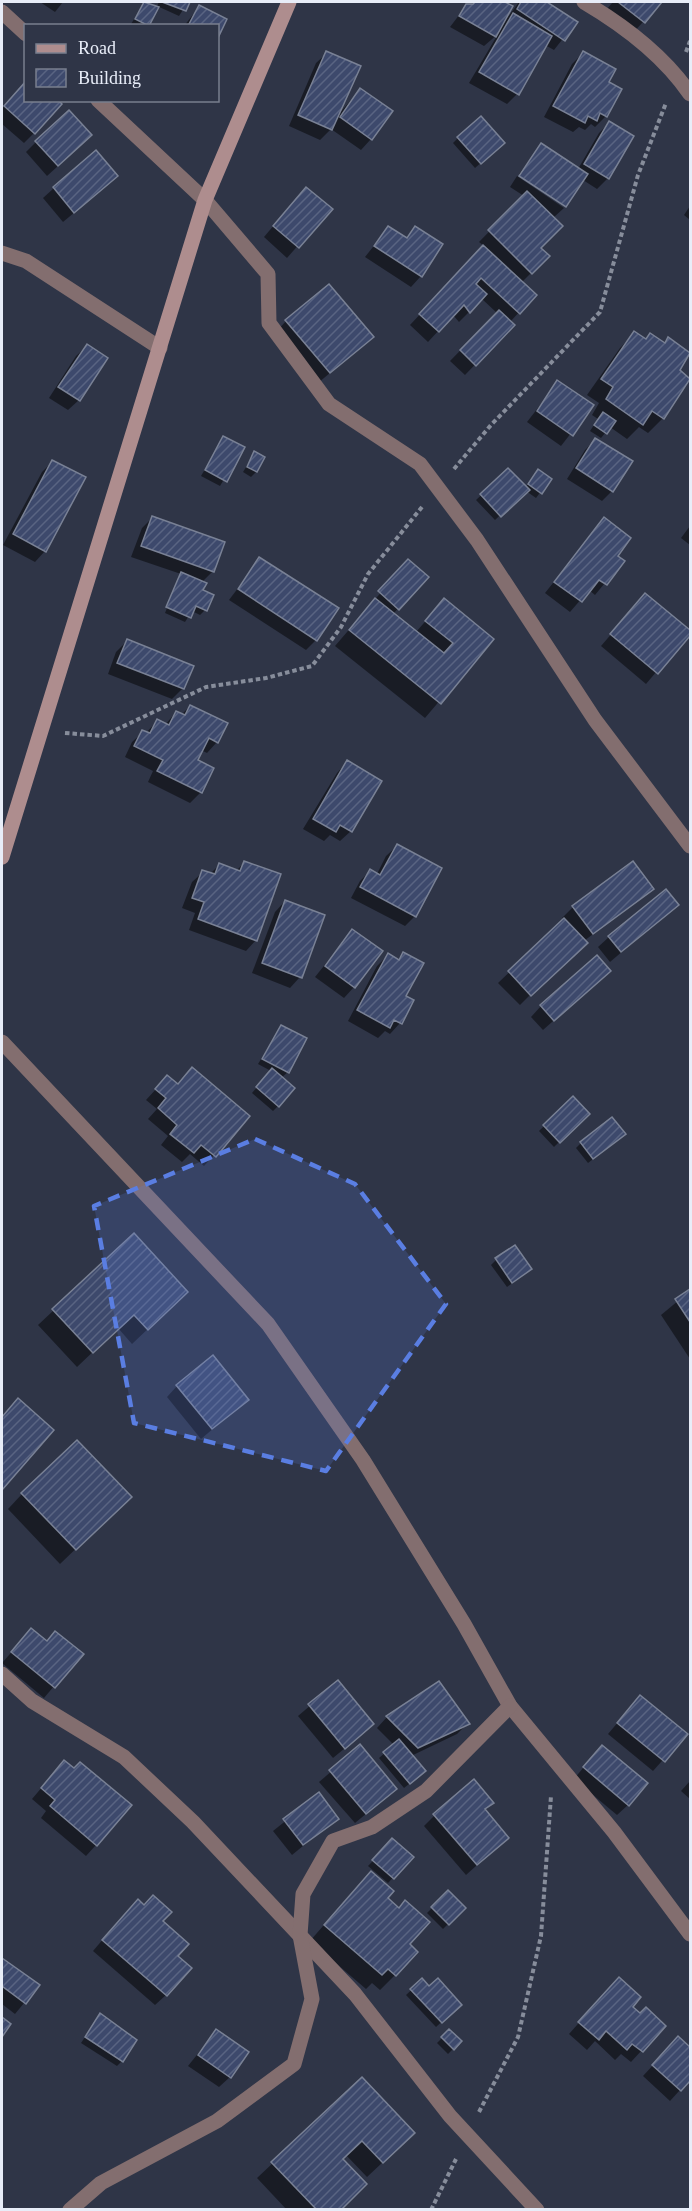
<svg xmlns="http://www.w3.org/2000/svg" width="692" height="2211" viewBox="0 0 692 2211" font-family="Georgia,serif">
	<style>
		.shadow { fill: #0007 }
		.building { fill: url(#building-hatch); stroke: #798195; stroke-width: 1.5 }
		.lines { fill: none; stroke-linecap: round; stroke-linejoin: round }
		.path { stroke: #878d9b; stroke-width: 4; stroke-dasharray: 4.5 3; stroke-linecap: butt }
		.street { stroke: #836e6f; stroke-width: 15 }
		.secondary { stroke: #ae8d8e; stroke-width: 15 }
		.marked { fill: #5a7ee2; fill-opacity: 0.2; stroke: #5a7ee2; stroke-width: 4.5; stroke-dasharray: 12 8; stroke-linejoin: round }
	</style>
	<defs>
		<pattern id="building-hatch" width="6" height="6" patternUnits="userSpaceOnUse" patternTransform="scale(1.5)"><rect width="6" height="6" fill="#3d496c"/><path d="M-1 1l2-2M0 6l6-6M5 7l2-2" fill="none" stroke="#596482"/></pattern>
	</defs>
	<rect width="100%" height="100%" fill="#2f3547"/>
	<g class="shadow">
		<polygon points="40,2 63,2 55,12"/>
		<polygon points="145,2 156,8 159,2 188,2 179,16 157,6 148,26 131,24"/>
		<polygon points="475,2 502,2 511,7 500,28 519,2 544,2 576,22 554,50 545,45 517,94 507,104 469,83 498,34 484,46 450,27 466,6"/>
		<polygon points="613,2 661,2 633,33 606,10"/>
		<polygon points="199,7 225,20 218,34 218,26 184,26"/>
		<polygon points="327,53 336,117 360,90 371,139 361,150 331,129 320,140 289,126 316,63"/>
		<polygon points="583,53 606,116 595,127 591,124 585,130 579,127 573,132 544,117 572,64"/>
		<polygon points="20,88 34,133 24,143 2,124 2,109"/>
		<polygon points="609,123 608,178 597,189 583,180 565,207 519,174 541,145 578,169 599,133"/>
		<polygon points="458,138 498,148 475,168 453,143"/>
		<polygon points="36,142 80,146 47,176 26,152"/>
		<polygon points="517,176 564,208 553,218 539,248 548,256 521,283 535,295 510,322 513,325 465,375 450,361 497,313 482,299 459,322 453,315 428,342 410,325 484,246 479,242 524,196 510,187"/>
		<polygon points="105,187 63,222 43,198 54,188"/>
		<polygon points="296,199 330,209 287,258 264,237"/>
		<polygon points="690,206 690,220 684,215"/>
		<polygon points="388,228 405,239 415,228 421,276 411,287 365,257"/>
		<polygon points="286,321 361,347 318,383 276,332"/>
		<polygon points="635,333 645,340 650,335 664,344 668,339 678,371 663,418 648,433 639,427 627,439 610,427 601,438 590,431 598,419 592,415 599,403 587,395 620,348"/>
		<polygon points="87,346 79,400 68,410 49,398 76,356"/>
		<polygon points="558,382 592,406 561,446 527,422"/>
		<polygon points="224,437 243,448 220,486 201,476"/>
		<polygon points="595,440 612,491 602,501 567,479 585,450"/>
		<polygon points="255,453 256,472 251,477 243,472"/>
		<polygon points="53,461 45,551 35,562 3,545 42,472"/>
		<polygon points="508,470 525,488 538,471 550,479 536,498 526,491 495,520 476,500"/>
		<polygon points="152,518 213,571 201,583 205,610 200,615 192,611 185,622 165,613 181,574 131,557 142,528"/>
		<polygon points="604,519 616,556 623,561 595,595 589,590 570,612 545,593"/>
		<polygon points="690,526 690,545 681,538"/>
		<polygon points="260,559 316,640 306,650 229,600"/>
		<polygon points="408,561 427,577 393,614 416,632 444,600 492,639 425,718 335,646"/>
		<polygon points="645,595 690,632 646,684 601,646"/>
		<polygon points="127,641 183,688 172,699 108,674 116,652"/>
		<polygon points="190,706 217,742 207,753 201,750 196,761 201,792 190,803 148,782 153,771 125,757 132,742 143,732 146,733 157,721 165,725 176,712 181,715"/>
		<polygon points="347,762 351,831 340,841 330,835 324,841 303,829 337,773"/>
		<polygon points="397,846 415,916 405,926 351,898 360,881 370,871 377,874 386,856"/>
		<polygon points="244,863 256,940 246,951 189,930 195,913 182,908 192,882 203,872 210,874 219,865 236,871"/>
		<polygon points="633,863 652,889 584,941 520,1005 498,983 564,920 562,918 573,907"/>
		<polygon points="285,901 300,977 290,988 252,973 275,912"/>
		<polygon points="677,905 610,962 598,947 609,937"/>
		<polygon points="352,931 354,987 344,998 315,977"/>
		<polygon points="403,954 404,997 400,1023 390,1034 385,1031 378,1038 348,1021 377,966 388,955 397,960"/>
		<polygon points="598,981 543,1030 531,1017 541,1006"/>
		<polygon points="281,1027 288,1072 281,1078 278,1106 273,1111 252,1093 271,1071 258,1064"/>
		<polygon points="182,1079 214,1155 204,1166 190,1154 182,1162 161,1145 168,1136 148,1119 157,1109 146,1100 157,1088 177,1085"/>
		<polygon points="573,1098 588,1114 554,1147 539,1131"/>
		<polygon points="619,1139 588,1163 576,1148 581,1143"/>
		<polygon points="134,1235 171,1307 132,1344 118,1328 77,1367 38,1325"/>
		<polygon points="496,1260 525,1274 507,1287 491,1265"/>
		<polygon points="690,1291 690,1359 661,1315"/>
		<polygon points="177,1386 247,1400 201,1439 167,1397"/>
		<polygon points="8,1411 52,1430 2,1488 2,1418"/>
		<polygon points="22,1494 115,1511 60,1564 8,1509"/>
		<polygon points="31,1630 46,1642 55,1633 81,1654 44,1698 2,1663"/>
		<polygon points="338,1682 362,1734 333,1758 298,1716"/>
		<polygon points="438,1683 468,1723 457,1734 411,1756 419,1776 404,1788 379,1758 394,1745 377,1728 387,1717"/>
		<polygon points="630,1708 686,1734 653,1771 608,1734"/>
		<polygon points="360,1747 384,1799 355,1823 319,1782"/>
		<polygon points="592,1757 628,1805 617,1815 574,1779"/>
		<polygon points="54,1773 96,1845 86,1856 41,1818 46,1811 32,1799"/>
		<polygon points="690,1781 690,1799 681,1791"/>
		<polygon points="318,1795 337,1818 292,1855 273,1831"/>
		<polygon points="484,1810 507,1838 466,1875 424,1826 435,1815"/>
		<polygon points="393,1840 412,1857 388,1883 368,1866"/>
		<polygon points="356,1888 386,1898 398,1909 405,1902 408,1944 395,1975 380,1990 372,1983 366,1989 310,1941"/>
		<polygon points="448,1892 464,1908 443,1929 427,1913"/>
		<polygon points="127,1911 161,1921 176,1956 166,1995 155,2005 93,1951"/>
		<polygon points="2,1960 38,1986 15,2014 2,2004"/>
		<polygon points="422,1980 429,1988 460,2005 436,2027 406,1995"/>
		<polygon points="609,1989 640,2015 664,2026 631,2062 621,2054 615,2060 595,2041 587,2050 569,2034"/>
		<polygon points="100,2015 122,2061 117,2066 81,2043"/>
		<polygon points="216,2031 230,2077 219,2087 188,2066"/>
		<polygon points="449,2031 460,2042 448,2054 437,2043"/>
		<polygon points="678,2038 690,2049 690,2079 670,2101 643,2076"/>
		<polygon points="362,2079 398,2148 367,2177 346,2155 342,2160 339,2210 287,2210 257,2178"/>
	</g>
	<g class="building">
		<polygon points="144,2 159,7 149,26 135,19"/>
		<polygon points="162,2 190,2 186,11"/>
		<polygon points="475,2 505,2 513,6 496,37 459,16 466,4 473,4"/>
		<polygon points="521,2 547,2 578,22 565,41 517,9"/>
		<polygon points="618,2 662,2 645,23"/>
		<polygon points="199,5 227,19 218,38 218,26 188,26"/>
		<polygon points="513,13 552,36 519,95 479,72"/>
		<polygon points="326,51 361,66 332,130 298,115"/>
		<polygon points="583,51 616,69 609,82 622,89 607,117 600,113 597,121 588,116 585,123 553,106"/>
		<polygon points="26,81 26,100 58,100 62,104 35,134 4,106"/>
		<polygon points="360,88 393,111 372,140 340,117"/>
		<polygon points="69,110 92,135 58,166 35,141"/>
		<polygon points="481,116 505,143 481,164 457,137"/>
		<polygon points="609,121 634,136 609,179 584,164"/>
		<polygon points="541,143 588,174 566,207 519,176"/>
		<polygon points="96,150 118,176 74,213 53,187"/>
		<polygon points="306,187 333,209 299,248 273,226"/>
		<polygon points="527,191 563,226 541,248 550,256 532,274 488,230"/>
		<polygon points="388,226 407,238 415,226 443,244 422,277 374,246"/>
		<polygon points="483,245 537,295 520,314 481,278 476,284 487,294 470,313 464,305 439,332 419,314"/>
		<polygon points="329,284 374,337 330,373 285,320"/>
		<polygon points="499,310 515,325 476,366 460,350"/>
		<polygon points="634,331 646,339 650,333 665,343 668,337 690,353 680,370 690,379 664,419 652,411 643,425 606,399 613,387 601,379"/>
		<polygon points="87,344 108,358 80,401 58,387"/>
		<polygon points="557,380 594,405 573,436 537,411"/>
		<polygon points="603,412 616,421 607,434 594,425"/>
		<polygon points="223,436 245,447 227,482 205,470"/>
		<polygon points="595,438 633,461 613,492 576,468"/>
		<polygon points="254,451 265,457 257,472 247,467"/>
		<polygon points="52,460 86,477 46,552 13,534"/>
		<polygon points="508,468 530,490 501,517 480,494"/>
		<polygon points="538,469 552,479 542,494 528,484"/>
		<polygon points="152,516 225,542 214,572 141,546"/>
		<polygon points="604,517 631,538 618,556 625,561 607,585 599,580 582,602 554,582"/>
		<polygon points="259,557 339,608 317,641 238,589"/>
		<polygon points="408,559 429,577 399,610 378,591"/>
		<polygon points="181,572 207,583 203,590 214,595 207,611 196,606 191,618 166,607"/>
		<polygon points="645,593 690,630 690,636 658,674 610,634"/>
		<polygon points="375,598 444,653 453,643 425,621 444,598 494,639 441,704 349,630"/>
		<polygon points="127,639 194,666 184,689 117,663"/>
		<polygon points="190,705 228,723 218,743 209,738 198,760 214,768 202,793 157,771 163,760 134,746 142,730 150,733 157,719 169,725 176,711 185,715"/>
		<polygon points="347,760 382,781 352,832 340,825 336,832 313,819"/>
		<polygon points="397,844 442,868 416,917 360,887 370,869 380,875"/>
		<polygon points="244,861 281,874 257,941 198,919 204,902 192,898 202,870 215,874 219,863 240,871"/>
		<polygon points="633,861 654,889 593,934 572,906"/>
		<polygon points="666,889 679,905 621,952 608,936"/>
		<polygon points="285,900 325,915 302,978 262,963"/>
		<polygon points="564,918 588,943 531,996 508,971"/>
		<polygon points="352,929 383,951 355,988 325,966"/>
		<polygon points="403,952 424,963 406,996 414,1000 402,1024 394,1020 390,1028 357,1010 388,953 399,960"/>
		<polygon points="597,955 611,971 554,1021 540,1005"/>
		<polygon points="281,1025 307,1038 289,1073 262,1059"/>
		<polygon points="192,1067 250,1116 216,1157 201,1145 194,1153 170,1134 177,1125 158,1108 166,1098 155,1089 167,1075 178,1084"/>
		<polygon points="272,1068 295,1088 279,1107 256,1087"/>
		<polygon points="573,1096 590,1114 560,1143 543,1125"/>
		<polygon points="612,1117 626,1134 593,1159 580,1142"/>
		<polygon points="134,1233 188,1292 148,1330 134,1315 93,1353 52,1309"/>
		<polygon points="515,1245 532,1269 512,1283 495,1258"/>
		<polygon points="690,1289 690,1322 675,1299"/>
		<polygon points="213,1355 249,1400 212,1429 176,1385"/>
		<polygon points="18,1398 54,1430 2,1490 2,1417"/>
		<polygon points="77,1440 132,1497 76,1550 21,1493"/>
		<polygon points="31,1628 47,1641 55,1631 84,1654 55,1688 11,1652"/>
		<polygon points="338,1680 374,1724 345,1749 308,1704"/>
		<polygon points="439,1681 470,1724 418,1748 386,1716"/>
		<polygon points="640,1695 688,1734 665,1762 617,1723"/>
		<polygon points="399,1739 426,1771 410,1784 383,1752"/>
		<polygon points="360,1744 397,1789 366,1814 329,1770"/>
		<polygon points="602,1745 648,1783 629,1806 583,1767"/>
		<polygon points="64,1760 74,1768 80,1762 132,1805 97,1846 50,1806 55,1800 41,1788"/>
		<polygon points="474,1779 494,1803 485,1809 509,1838 477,1865 433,1814"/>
		<polygon points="319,1792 339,1819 303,1845 283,1819"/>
		<polygon points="392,1838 414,1857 394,1879 372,1860"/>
		<polygon points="371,1871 394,1891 388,1898 399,1908 405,1900 430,1922 410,1944 418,1952 396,1976 388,1969 382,1975 324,1925"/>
		<polygon points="448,1890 466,1908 449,1925 431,1907"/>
		<polygon points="153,1895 172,1912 163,1921 189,1944 178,1956 192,1968 167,1996 102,1940 138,1899 144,1905"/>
		<polygon points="2,1958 40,1985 26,2004 2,1986"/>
		<polygon points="619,1977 641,1997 633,2007 640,2013 646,2007 666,2026 643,2052 632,2044 627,2050 606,2031 599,2040 578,2022"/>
		<polygon points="422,1978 429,1986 438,1978 462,2005 442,2023 410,1989"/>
		<polygon points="100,2013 137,2040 123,2062 85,2037"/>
		<polygon points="2,2017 11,2024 2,2037"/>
		<polygon points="216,2029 249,2052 231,2078 198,2055"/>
		<polygon points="449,2029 462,2041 454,2050 441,2037"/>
		<polygon points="678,2036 690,2047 690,2081 681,2091 652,2065"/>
		<polygon points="362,2077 415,2133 383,2163 362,2141 343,2159 367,2184 341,2210 317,2210 271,2162"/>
	</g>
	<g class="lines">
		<g class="path">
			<polyline points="686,52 690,41"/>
			<polyline points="454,469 491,425 600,312 638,175 666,103"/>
			<polyline points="65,733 103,736 206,687 266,678 312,666 341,627 368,574 422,507"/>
			<polyline points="479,2112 518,2037 541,1936 551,1796"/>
			<polyline points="431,2210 456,2159"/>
		</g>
		<g class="street">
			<path d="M584,2C623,25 664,56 690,94"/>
			<polyline points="2,12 26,34"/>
			<polyline points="98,100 205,200 268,274 269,323 329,404 420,464 477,540 595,720 690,846"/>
			<polyline points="2,253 26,261 160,348"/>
			<polyline points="2,1042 268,1324 363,1460 464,1624 510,1706 614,1832 690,1934"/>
			<polyline points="2,1674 32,1701 124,1757 193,1822 355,1994 450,2116 537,2210"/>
			<polyline points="70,2210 101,2183 217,2121 294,2064 312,1999 300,1935 303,1894 333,1841 372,1827 426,1791 510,1706"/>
		</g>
		<polyline class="secondary" points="2,857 205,200 289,2"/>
	</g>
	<path class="marked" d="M255,1139L355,1184L446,1304L326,1471L134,1423L94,1206Z"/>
	<rect width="692" height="2211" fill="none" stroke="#e8edf8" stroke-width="6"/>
	<rect x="24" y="24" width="195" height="78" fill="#2f3547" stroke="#797f8e" stroke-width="1.5"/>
	<rect x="36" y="44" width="30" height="9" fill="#ae8d8e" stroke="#797f8e" stroke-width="1.5"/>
	<text x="78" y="54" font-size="18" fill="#e8edf8">Road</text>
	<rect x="36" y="69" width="30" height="18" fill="url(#building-hatch)" stroke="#797f8e" stroke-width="1.5"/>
	<text x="78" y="84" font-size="18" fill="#e8edf8">Building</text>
</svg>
